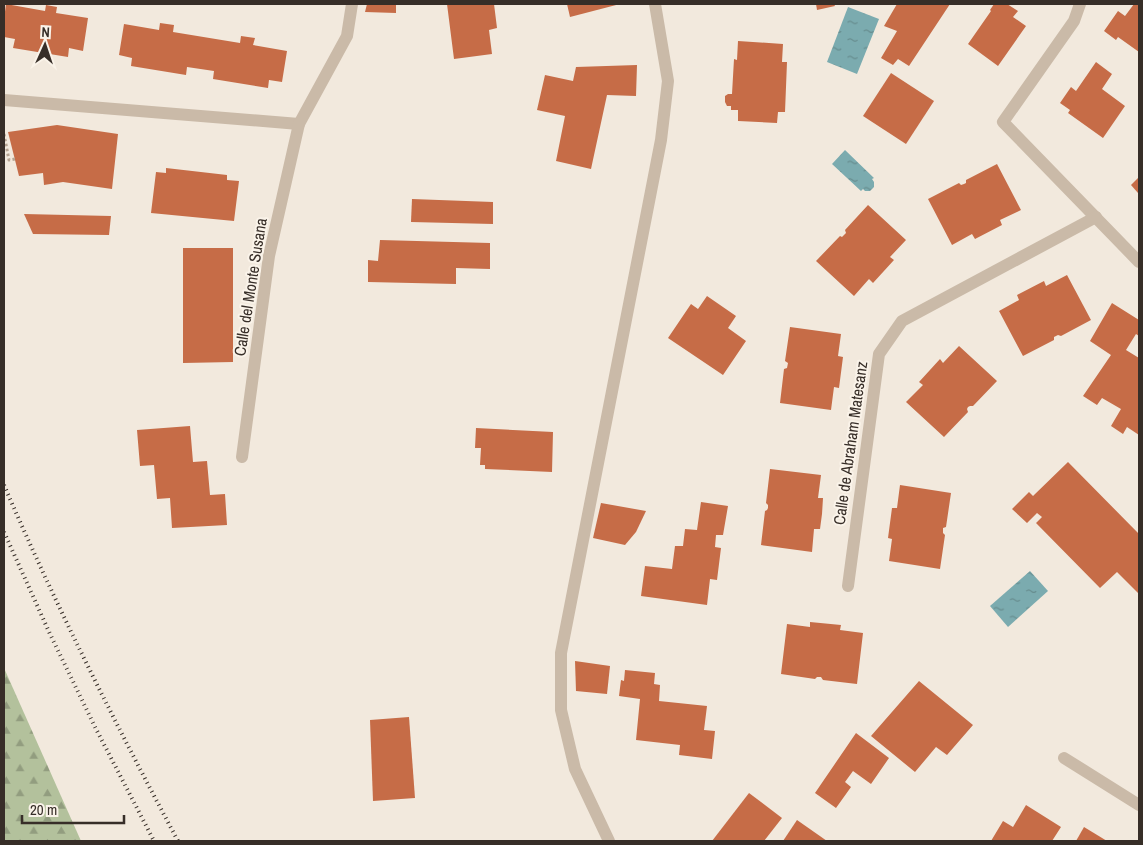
<svg xmlns="http://www.w3.org/2000/svg" width="1143" height="845" viewBox="0 0 1143 845" font-family="'Archivo Narrow',sans-serif">
	<style>
		.forest { fill: url(#forest-firs) }
		.water { fill: url(#water-ripples) }
		.building { fill: #c66c47 }
		.lines { fill: none; stroke-linecap: round; stroke-linejoin: round }
		.path { stroke: #b6a492; stroke-width: 3; stroke-dasharray: 2.5 2.5; stroke-linecap: butt }
		.minor { stroke: #cabaa8; stroke-width: 12 }
		.rail { stroke: #372e28; stroke-width: 4; stroke-dasharray: 1 4; stroke-linecap: butt }
		.labels { text-anchor: middle; dominant-baseline: central; stroke-width: 4; stroke-linejoin: round; paint-order: stroke }
		.street-label { font-size: 16px; fill: #372e28; stroke: #faf3e9 }
	</style>
	<defs>
		<pattern id="forest-firs" width="22" height="20" patternUnits="userSpaceOnUse" patternTransform="scale(1.25)"><rect width="22" height="20" fill="#b3c19c"/><path d="M5 1l3.5 6h-7zM16 11l3.5 6h-7z" fill="#929d7f"/></pattern>
		<pattern id="water-ripples" width="26" height="14" patternUnits="userSpaceOnUse" patternTransform="scale(1.25)"><rect width="26" height="14" fill="#7babaf"/><path d="M2 4q2-2 4 0t4 0M15 11q2-2 4 0t4 0" fill="none" stroke="#668c8e"/></pattern>
	</defs>
	<rect width="100%" height="100%" fill="#f2e9dd"/>
	<polygon class="forest" points="4,668 81,841 4,841"/>
	<g class="water">
		<polygon points="848,7 879,19 857,74 827,62"/>
		<polygon points="845,150 874,178 872,179 874,182 874,187 870,191 865,191 863,189 861,191 832,164"/>
		<polygon points="1030,571 1048,591 1008,627 990,606"/>
	</g>
	<g class="building">
		<polygon points="6,4 45,11 46,5 57,7 56,13 88,18 83,51 69,48 68,57 13,48 15,39 4,37 4,19"/>
		<polygon points="367,4 396,4 396,13 365,12"/>
		<polygon points="447,4 494,4 497,28 489,30 492,54 454,59"/>
		<polygon points="567,4 620,4 570,17"/>
		<polygon points="816,4 834,4 835,6 817,10"/>
		<polygon points="897,4 950,4 909,66 898,59 893,65 881,58 897,31 884,26"/>
		<polygon points="994,4 1007,4 1018,11 1013,17 1026,26 998,66 968,44 991,11 990,10"/>
		<polygon points="1134,4 1139,4 1139,52 1118,37 1116,40 1104,31 1118,11 1125,16"/>
		<polygon points="160,23 174,25 173,32 240,43 241,36 255,38 253,45 287,51 282,82 269,80 268,88 213,79 214,71 187,67 186,75 131,66 132,58 119,55 124,24 159,30"/>
		<polygon points="738,41 783,44 782,62 787,62 785,112 778,112 777,123 738,121 738,110 731,110 731,106 727,106 725,102 725,96 728,94 732,94 734,59 737,60"/>
		<polygon points="1096,62 1112,74 1102,89 1125,106 1103,138 1068,113 1070,110 1060,103 1071,87 1076,91"/>
		<polygon points="637,65 636,96 607,95 591,169 556,161 565,116 537,110 545,75 573,81 576,67"/>
		<polygon points="891,73 934,101 906,144 863,116"/>
		<polygon points="57,125 118,134 112,189 63,182 44,185 43,173 19,176 8,132"/>
		<polygon points="997,164 1021,210 1000,220 1002,225 975,239 972,234 952,245 928,199 959,183 961,185 964,184 966,183 966,180"/>
		<polygon points="166,168 227,175 227,180 239,181 234,221 151,213 156,172 166,173"/>
		<polygon points="1139,177 1139,191 1138,193 1131,185"/>
		<polygon points="412,199 493,202 493,224 411,222"/>
		<polygon points="868,205 906,240 890,257 894,260 873,283 869,279 854,296 816,261 840,236 842,237 846,233 845,230"/>
		<polygon points="24,214 111,216 109,235 33,234"/>
		<polygon points="380,240 490,243 490,269 456,268 456,284 368,282 368,260 378,261"/>
		<polygon points="183,248 233,248 233,362 183,363"/>
		<polygon points="1067,275 1091,320 1061,336 1058,335 1054,337 1054,340 1023,356 999,311 1019,300 1017,295 1044,281 1046,286"/>
		<polygon points="707,296 736,316 728,328 746,341 723,375 668,338 691,304 698,309"/>
		<polygon points="1112,303 1139,320 1139,336 1136,334 1126,350 1139,358 1139,435 1127,427 1123,434 1111,426 1121,409 1102,398 1097,405 1083,396 1111,355 1090,341"/>
		<polygon points="790,327 841,334 838,356 843,357 839,388 834,387 831,410 780,403 784,369 787,368 788,363 785,361"/>
		<polygon points="959,346 997,381 973,406 970,406 968,407 967,409 968,412 944,437 906,402 923,385 919,382 940,359 943,363"/>
		<polygon points="190,426 193,462 207,461 210,495 225,494 227,525 172,528 170,498 157,499 154,465 140,466 137,430"/>
		<polygon points="476,428 553,432 552,472 485,469 485,465 480,465 481,448 475,448"/>
		<polygon points="1068,462 1139,534 1139,594 1117,572 1100,588 1036,523 1042,517 1037,513 1027,523 1012,509 1029,492 1033,496"/>
		<polygon points="770,469 821,475 818,498 823,498 822,514 820,529 814,529 812,552 761,545 765,511 767,510 768,508 768,505 766,503"/>
		<polygon points="900,485 951,493 946,527 943,528 943,533 945,535 940,569 889,561 892,539 888,538 892,508 897,508"/>
		<polygon points="701,502 728,506 723,535 716,535 715,547 721,548 717,580 710,579 707,605 641,596 645,566 672,569 675,546 683,546 685,529 697,530"/>
		<polygon points="601,503 646,511 636,532 625,545 593,538"/>
		<polygon points="810,622 841,625 840,630 863,633 857,684 823,680 821,677 817,677 815,679 781,674 787,624 810,627"/>
		<polygon points="575,661 610,666 607,694 576,691"/>
		<polygon points="625,670 655,673 654,684 660,685 659,701 707,706 704,730 715,731 712,759 679,755 680,745 636,740 640,699 619,696 621,680 624,681"/>
		<polygon points="919,681 973,725 947,755 936,747 915,772 871,736"/>
		<polygon points="409,717 415,798 373,801 370,720"/>
		<polygon points="856,733 889,758 871,784 853,771 845,782 851,787 836,808 815,793"/>
		<polygon points="749,793 782,818 764,841 712,841"/>
		<polygon points="1026,805 1061,827 1052,841 991,841 1003,821 1013,827"/>
		<polygon points="797,820 827,841 783,841"/>
		<polygon points="1084,827 1107,841 1076,841"/>
	</g>
	<g class="lines">
		<polyline class="path" points="4,134 9,160 15,159"/>
		<g class="minor">
			<polyline points="1080,4 1074,21 1003,122 1139,262"/>
			<polyline points="4,100 299,124"/>
			<polyline points="242,457 269,256 299,124 347,36 352,4"/>
			<polyline points="848,586 879,354 902,321 1096,217"/>
			<polyline points="1064,758 1139,805"/>
			<polyline points="609,841 575,769 561,710 561,653 661,140 668,81 655,4"/>
		</g>
		<g class="rail">
			<path d="M4,485C56,606 116,725 178,841"/>
			<polyline points="4,532 50,634 96,729 154,841"/>
		</g>
	</g>
	<g class="labels">
		<g class="street-label">
			<text transform="translate(250 287) rotate(-81)">Calle del Monte Susana</text>
			<text transform="translate(850 443) rotate(-82)">Calle de Abraham Matesanz</text>
		</g>
	</g>
	<rect width="1143" height="845" fill="none" stroke="#372e28" stroke-width="10"/>
	<g transform="translate(45 45) rotate(3)" stroke="#faf3e9" stroke-width="4" paint-order="stroke">
	<path d="M0-4L9 19L0 12L-9 19Z" fill="#372e28"/>
	<text y="-8" font-size="14" font-weight="bold" text-anchor="middle" fill="#372e28">N</text>
	</g>
	<path d="M22 815v8h102v-8" fill="none" stroke="#372e28" stroke-width="2.5"/>
	<text x="30" y="815" font-size="15" fill="#372e28" stroke="#faf3e9" stroke-width="4" paint-order="stroke">20 m</text>
</svg>
